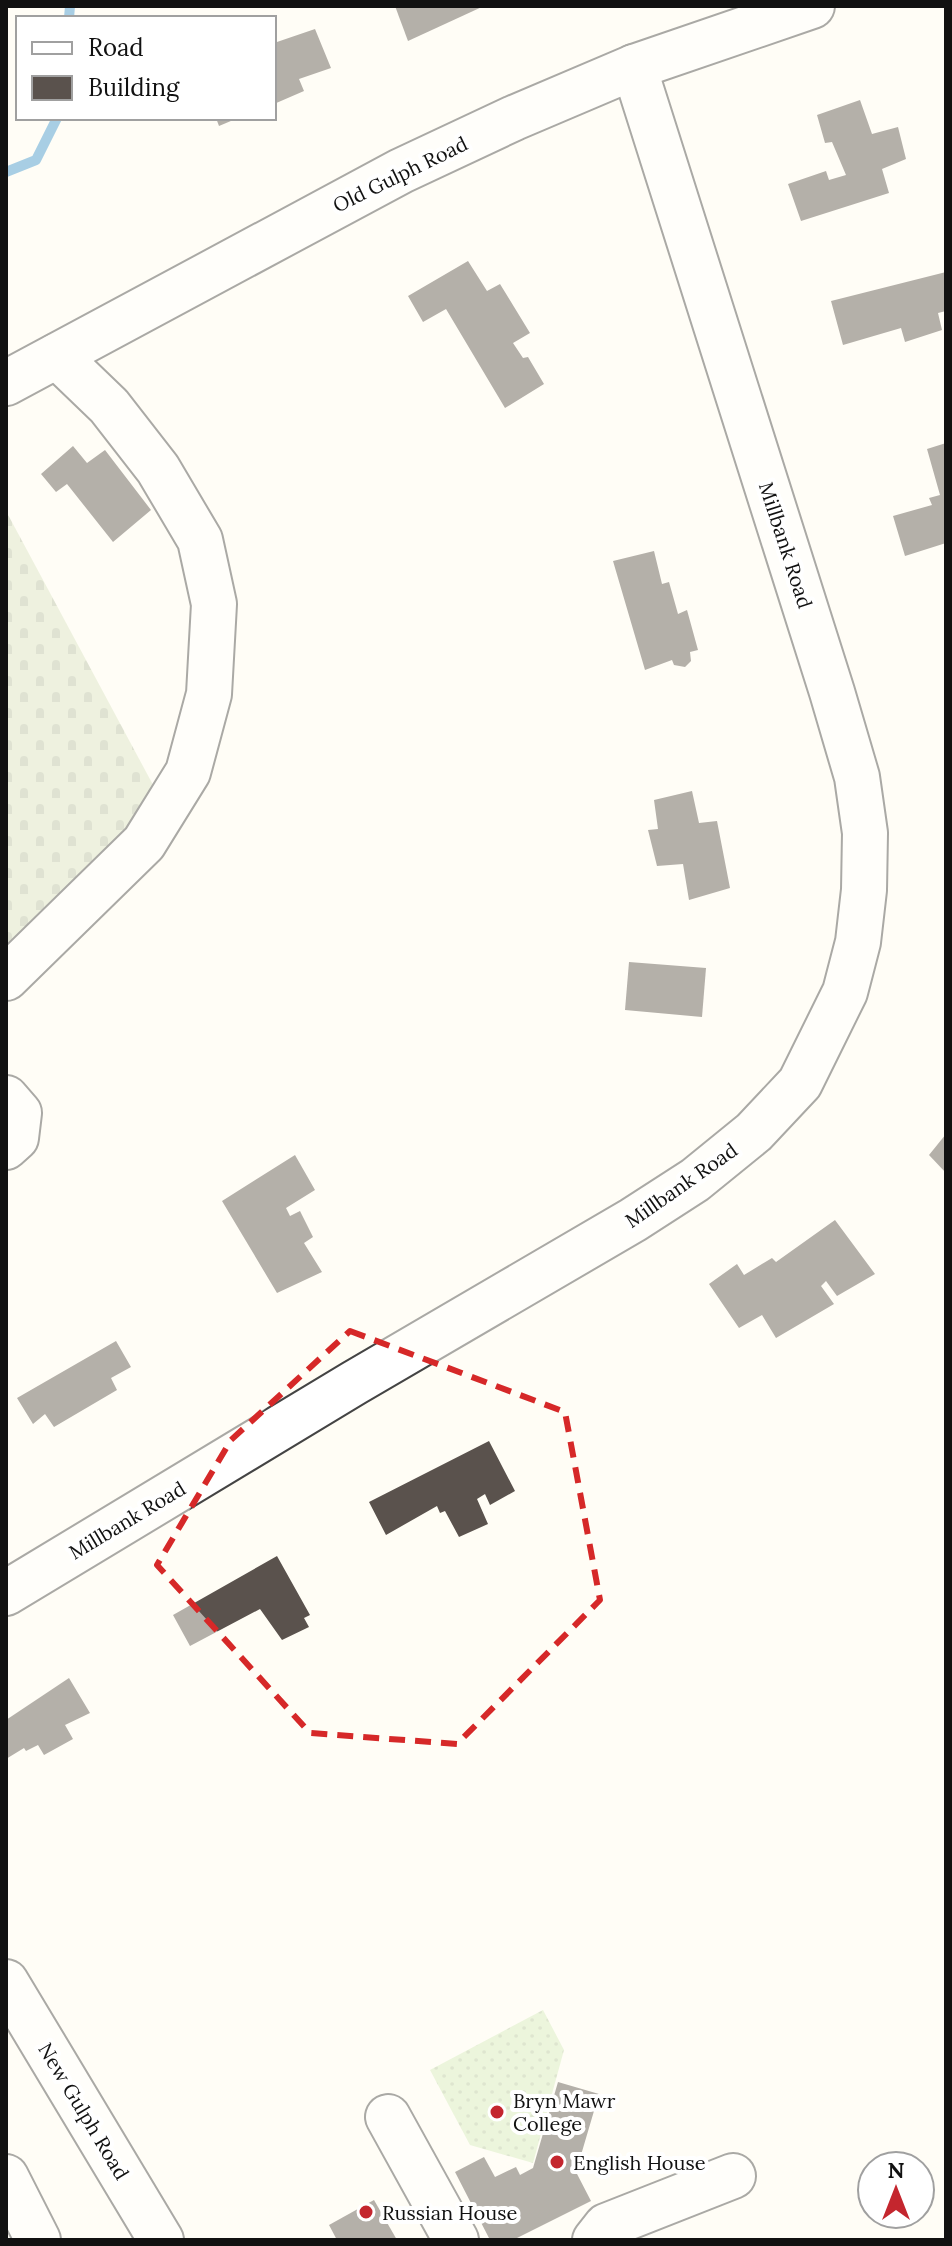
<svg xmlns="http://www.w3.org/2000/svg" width="952" height="2246" viewBox="0 0 952 2246" font-family="Lora,serif">
	<style>
		.grass { fill: url(#grass-dots) }
		.cemetery { fill: url(#cemetery-stones) }
		.lines { fill: none; stroke-linecap: round; stroke-linejoin: round }
		.stream { stroke: #3f96cf; stroke-width: 10 }
		.building { fill: #5a524d }
		.minor-casing { stroke: #444; stroke-width: 48 }
		.minor { stroke: #fff; stroke-width: 44 }
		.marked { fill: none; stroke: #d62828; stroke-width: 6; stroke-dasharray: 16 10; stroke-linejoin: round }
		.poi-dot { fill: #c4262e; stroke: #fff; stroke-width: 3 }
		.labels { text-anchor: middle; dominant-baseline: central; stroke-width: 8; stroke-linejoin: round; paint-order: stroke }
		.street-label { font-size: 20px; fill: #111; stroke: #fff }
		.poi-label { font-size: 20px; fill: #111; stroke: #fff; text-anchor: start }
	</style>
	<defs>
		<pattern id="grass-dots" width="8" height="8" patternUnits="userSpaceOnUse" patternTransform="scale(2)"><rect width="8" height="8" fill="#d5ebbd"/><path d="M2 2h.1M6 6h.1" fill="none" stroke="#b6c8a1" stroke-width="1.8" stroke-linecap="round"/></pattern>
		<pattern id="cemetery-stones" width="16" height="16" patternUnits="userSpaceOnUse" patternTransform="scale(2)"><rect width="16" height="16" fill="#d9e3c4"/><path d="M2 7V4a2 2 0 0 1 4 0v3zM10 15v-3a2 2 0 0 1 4 0v3z" fill="#b9c2a7"/></pattern>
	</defs>
	<rect width="100%" height="100%" fill="#fffdf5"/>
	<polygon class="grass" points="543,2010 564,2050 533,2163 470,2145 430,2070"/>
	<polygon class="cemetery" points="6,511 159,796 12,942 6,945"/>
	<g class="lines">
		<g class="stream">
			<polyline points="69,18 70,6"/>
			<polyline points="6,172 36,160 57,118"/>
		</g>
	</g>
	<g class="building">
		<polygon points="395,6 484,6 408,41"/>
		<polygon points="315,29 331,68 299,79 304,91 274,104 274,43"/>
		<polygon points="860,100 872,134 898,127 906,159 882,169 889,193 801,221 788,184 826,171 829,180 846,175 832,142 825,143 817,115"/>
		<polygon points="216,118 238,118 219,126"/>
		<polygon points="468,261 487,291 500,284 530,333 513,343 523,358 528,357 544,384 505,408 446,309 423,322 408,296"/>
		<polygon points="946,272 946,311 938,313 942,330 905,342 901,328 843,345 831,301"/>
		<polygon points="946,443 946,543 905,556 893,516 932,505 929,498 940,495 927,449"/>
		<polygon points="73,446 87,463 105,450 151,510 113,542 67,484 56,492 41,474"/>
		<polygon points="654,551 662,584 669,582 678,614 687,610 698,650 690,652 691,661 685,667 674,665 672,660 645,670 613,561"/>
		<polygon points="692,791 699,823 717,821 730,888 689,900 683,864 657,866 648,830 658,829 654,800"/>
		<polygon points="629,962 706,968 702,1017 625,1010"/>
		<polygon points="946,1134 946,1173 929,1155"/>
		<polygon points="295,1155 315,1190 286,1208 290,1216 300,1211 313,1237 304,1243 322,1272 277,1293 222,1201"/>
		<polygon points="835,1220 875,1274 837,1296 826,1281 821,1286 834,1304 776,1338 762,1315 739,1328 709,1284 737,1264 744,1275 772,1258 776,1262"/>
		<polygon points="116,1341 131,1367 111,1378 117,1390 54,1427 45,1414 33,1424 17,1398"/>
		<polygon points="489,1441 515,1491 490,1505 485,1494 477,1499 488,1524 459,1537 445,1511 440,1513 437,1506 386,1535 369,1502"/>
		<polygon points="277,1556 310,1615 304,1618 309,1627 282,1640 260,1609 190,1646 173,1615"/>
		<polygon points="69,1678 90,1713 65,1725 73,1739 44,1755 38,1745 26,1751 24,1748 6,1759 6,1720"/>
		<polygon points="558,2082 599,2094 576,2172 591,2201 513,2240 490,2240 455,2172 484,2157 495,2177 516,2167 520,2175 533,2168"/>
		<polygon points="374,2200 397,2240 337,2240 329,2225"/>
	</g>
	<g class="lines">
		<g class="minor-casing">
			<g id="minor">
				<polyline points="6,383 401,171 514,118 634,67 812,6"/>
				<polyline points="6,978 144,843 188,772 209,694 214,604 200,540 158,469 109,406 57,356"/>
				<polyline points="6,1098 19,1113 16,1138 6,1147"/>
				<polyline points="6,1593 354,1383 633,1220 695,1180 754,1132 800,1083 845,992 858,942 864,890 865,833 857,777 832,692 634,67"/>
				<polyline points="6,1982 161,2240"/>
				<polyline points="388,2117 456,2240"/>
				<polyline points="6,2177 38,2240"/>
				<polyline points="595,2240 606,2226 733,2176"/>
			</g>
		</g>
		<use href="#minor" class="minor"/>
	</g>
	<path d="M0 0H952V2246H0ZM350,1331L565,1412L600,1600L457,1744L310,1733L157,1565L231,1440Z" fill="#fffdf5" fill-opacity=".55" fill-rule="evenodd"/>
	<path class="marked" d="M350,1331L565,1412L600,1600L457,1744L310,1733L157,1565L231,1440Z"/>
	<g class="poi-dot">
		<circle cx="497" cy="2112" r="8"/>
		<circle cx="557" cy="2162" r="8"/>
		<circle cx="366" cy="2212" r="8"/>
	</g>
	<g class="labels">
		<g class="street-label">
			<text transform="translate(400 174) rotate(-26)">Old Gulph Road</text>
			<text transform="translate(786 545) rotate(72)">Millbank Road</text>
			<text transform="translate(681 1185) rotate(-35)">Millbank Road</text>
			<text transform="translate(127 1520) rotate(-31)">Millbank Road</text>
			<text transform="translate(84 2111) rotate(59)">New Gulph Road</text>
		</g>
		<g class="poi-label">
			<text x="513" y="2100">Bryn Mawr<tspan x="513" dy="23">College</tspan></text>
			<text x="573" y="2162">English House</text>
			<text x="382" y="2212">Russian House</text>
		</g>
	</g>
	<rect width="952" height="2246" fill="none" stroke="#111111" stroke-width="16"/>
	<rect x="16" y="16" width="260" height="104" fill="#ffffff" stroke="#a0a0a0" stroke-width="2"/>
	<rect x="32" y="42" width="40" height="12" fill="#ffffff" stroke="#a0a0a0" stroke-width="2"/>
	<text x="88" y="56" font-size="24" fill="#111111">Road</text>
	<rect x="32" y="76" width="40" height="24" fill="#5a524d" stroke="#a0a0a0" stroke-width="2"/>
	<text x="88" y="96" font-size="24" fill="#111111">Building</text>
	<g transform="translate(896 2190)"><circle r="38" fill="#ffffff" stroke="#a0a0a0" stroke-width="2"/>
	<path d="M0-6L14 30L0 20L-14 30Z" fill="#c4262e"/>
	<text y="-12" font-size="22" font-weight="bold" text-anchor="middle" fill="#111111">N</text>
	</g>
</svg>
